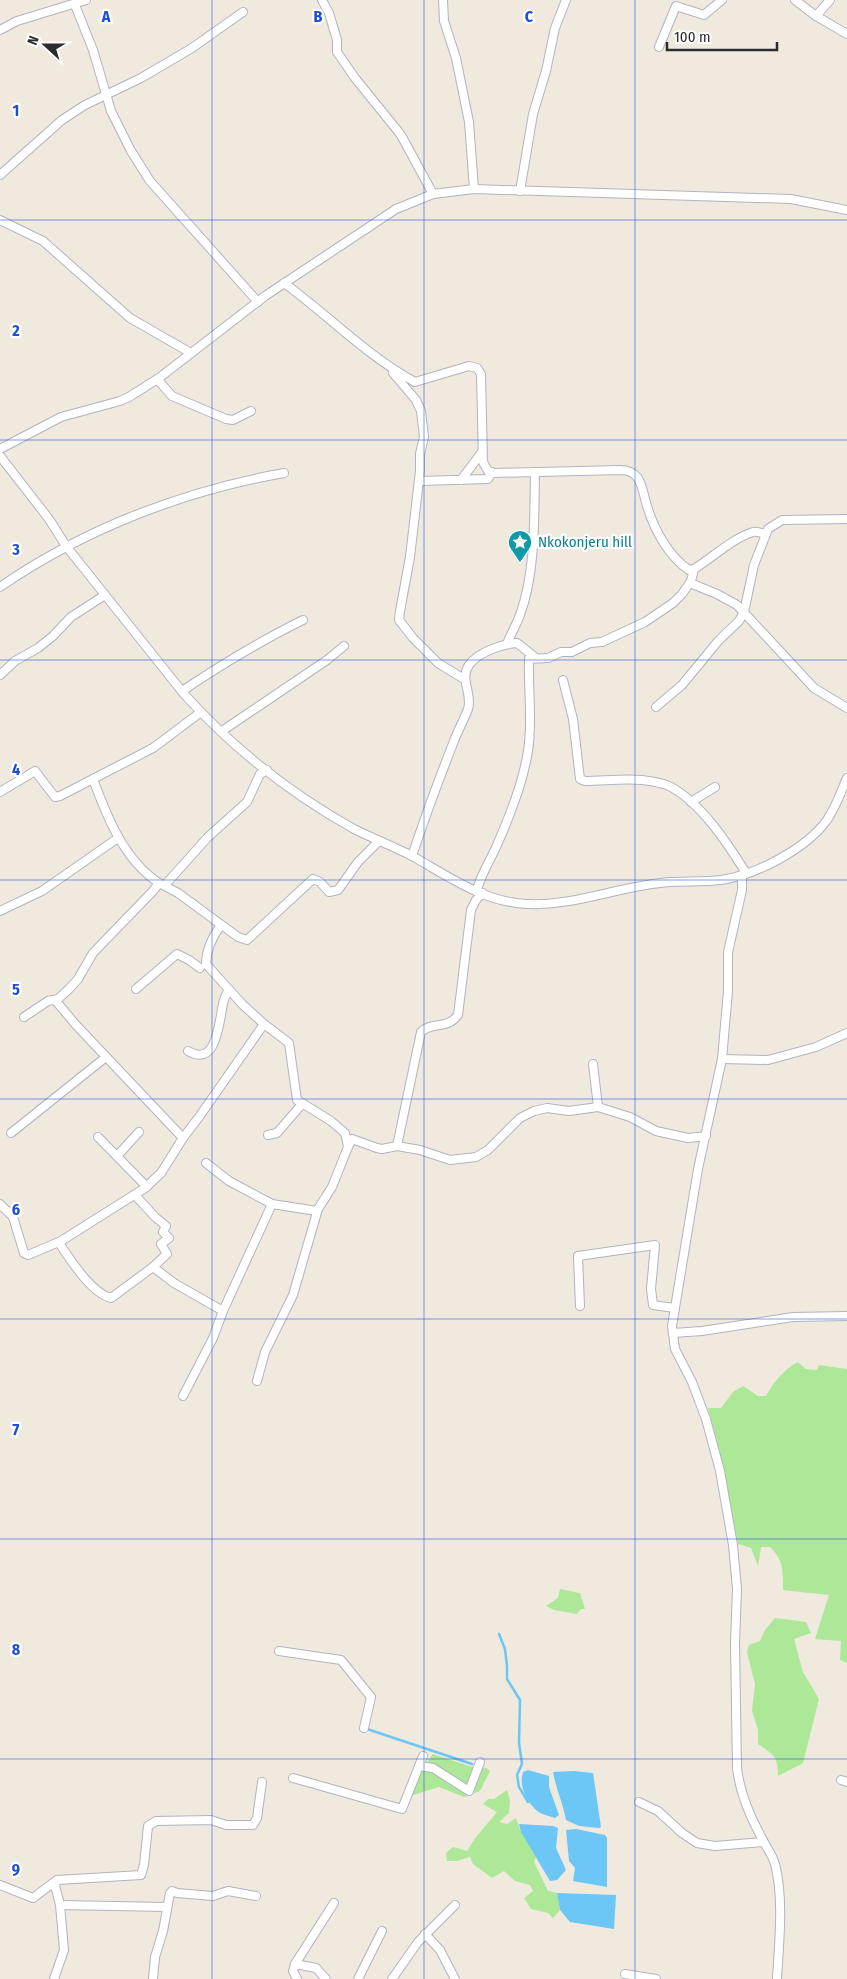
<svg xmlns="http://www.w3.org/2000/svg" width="847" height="1979" viewBox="0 0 847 1979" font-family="'Fira Sans Condensed',sans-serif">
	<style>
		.green { fill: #ade898 }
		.water { fill: #6cc6f6 }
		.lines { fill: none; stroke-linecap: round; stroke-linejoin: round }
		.stream { stroke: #6cc6f6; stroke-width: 2.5 }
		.street-casing { stroke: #b2b3c1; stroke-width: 10 }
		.street { stroke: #fff; stroke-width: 8 }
		.grid { fill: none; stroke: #1d4ed8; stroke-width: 1; stroke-opacity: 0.55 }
		.labels { text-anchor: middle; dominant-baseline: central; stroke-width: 4.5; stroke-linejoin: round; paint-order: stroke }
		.culture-label { font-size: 15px; fill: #0d838f; stroke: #fff; text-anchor: start }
		.grid-label { font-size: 16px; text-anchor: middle; font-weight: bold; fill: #1d4ed8; stroke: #fff; stroke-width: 4.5; stroke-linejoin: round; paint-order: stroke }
	</style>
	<rect width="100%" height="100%" fill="#efe9de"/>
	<g class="green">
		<path d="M798,1362L806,1369L817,1370L819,1365L847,1369V1663L840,1660L841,1641L815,1639L829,1595L783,1590C783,1571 784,1561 770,1547H761L758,1566L751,1548L738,1544L717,1441L708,1408H721L733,1392L743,1386L758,1396H766C773,1383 784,1369 798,1362Z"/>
		<polygon points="560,1589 580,1593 585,1609 581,1609 577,1614 554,1610 546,1606 558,1598"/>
		<path d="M775,1618L806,1622L811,1633L794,1639L803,1672L819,1699L803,1763L778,1776C778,1756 774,1755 758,1744V1730L752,1711L755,1684L747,1652L749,1645L760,1641L765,1630Z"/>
		<polygon points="433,1754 472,1767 486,1768 490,1771 480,1791 464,1797 439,1787 413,1795 410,1785"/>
		<polygon points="507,1790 510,1800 509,1813 499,1822 507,1824 516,1818 521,1832 536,1857 534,1862 548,1891 557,1893 560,1910 553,1918 548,1913 531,1909 524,1898 533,1891 530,1885 515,1881 504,1871 492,1878 473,1864 470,1857 457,1861 447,1861 446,1853 453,1847 467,1851 476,1837 497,1812 483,1804 488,1799 494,1799"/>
	</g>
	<g class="water">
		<path d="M528,1770L549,1776V1787L559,1815L555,1818C550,1816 544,1815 540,1813C528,1805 518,1786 523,1772Z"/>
		<path d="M574,1771L593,1773L601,1827L599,1828L579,1826L566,1820C563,1803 556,1789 553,1772Z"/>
		<polygon points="519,1824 553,1826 558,1828 556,1848 566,1870 557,1880 550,1881 521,1832"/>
		<polygon points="576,1829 605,1835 607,1838 607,1887 573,1881 575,1868 569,1861 566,1830"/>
		<polygon points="557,1893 616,1895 614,1929 570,1922 560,1910"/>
	</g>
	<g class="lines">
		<g class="stream">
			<polyline points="499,1634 505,1649 507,1666 507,1679 520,1700 519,1743 522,1764 517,1775 519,1787 528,1802"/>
			<polyline points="364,1728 472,1764"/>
		</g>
		<g class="street-casing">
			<g id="street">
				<polyline points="322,0 329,13 337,40 337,52 355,78 401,135 433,194"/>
				<polyline points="443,0 444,21 456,58 469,122 474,189"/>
				<polyline points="795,0 816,16 847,34"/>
				<polyline points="75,5 93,50 111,111 131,151 150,181 258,302"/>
				<polyline points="816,16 830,0"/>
				<polyline points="0,30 17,21 86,0"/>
				<polyline points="659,47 676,6 704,15 722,0"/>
				<polyline points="0,175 62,120 85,105 141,78 192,48 243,12"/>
				<polyline points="520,191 533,114 546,71 555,28 566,0"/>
				<polyline points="0,220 43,241 130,318 191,353"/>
				<path d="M284,283C328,315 367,356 415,382L469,366L477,368L481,374L483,462L488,471L494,473L620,470C626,470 633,472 637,477C643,485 644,497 647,506C654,529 668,556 689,570L694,569C712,558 733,538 753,532C757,531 761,533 765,534"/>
				<polyline points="393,373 416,400 421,411 424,437 420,454 420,471 410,557 400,611 399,620 413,638 438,663 464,679"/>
				<polyline points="157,379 172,396 226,419 233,420 251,411"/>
				<polyline points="0,449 61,417 120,401 129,397 159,378 265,296 396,209 433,194 474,189 791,199 847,210"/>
				<path d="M0,456L49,519L66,546L184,694C232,747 291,794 354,829C374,839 395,847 414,857C449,877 486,903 528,904C577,906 622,885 670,882C687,881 704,882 721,880C756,875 806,849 827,820C836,807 841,792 847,778"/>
				<polyline points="461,480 482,452"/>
				<polyline points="419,481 488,479 492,472"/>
				<polyline points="690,583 717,594 737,605 814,688 847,708"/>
				<path d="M0,587C84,529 183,491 284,473"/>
				<path d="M507,644C511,634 516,625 520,615C536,571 534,518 535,472"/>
				<polyline points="0,675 15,661 38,648 53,636 71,617 105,595"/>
				<path d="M563,680L573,719L580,779L585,781C603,781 623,778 642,780C650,781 664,783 671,787C702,804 728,844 746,873"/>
				<path d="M182,691C221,665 260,641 303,620"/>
				<polyline points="656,707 682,685 719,640 739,621 744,612 754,565 768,529 782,520 847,519"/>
				<polyline points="222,731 327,660 344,646"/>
				<polyline points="0,792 35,771 55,797 60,796 153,748 201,712"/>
				<polyline points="691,802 715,787"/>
				<path d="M412,856C425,817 439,779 454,741C458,730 464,720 468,709C473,694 459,679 469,665C478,652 502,644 517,643L536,658"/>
				<path d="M742,875V890L728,952V991L722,1059L698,1169L672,1326L675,1349L692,1382L706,1419L720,1471L733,1545L737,1589L735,1643L737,1768C740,1794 750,1817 763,1840C767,1849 772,1854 775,1864C784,1899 779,1943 777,1979"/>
				<polyline points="159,883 178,893 238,937 247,940 313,879 320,882 329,892 338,890 358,862 379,841"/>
				<polyline points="165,885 208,837 247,802 260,774 267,770"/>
				<path d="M477,890C481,874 490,861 497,845C508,820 519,793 525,766C534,732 528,693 529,659L548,658L561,652H572L590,643L602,642L645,622L673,603L682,594L691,581L694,569"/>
				<polyline points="0,911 42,891 118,838"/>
				<path d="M221,925C213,936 206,950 206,964L243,1005L264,1024L289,1043L297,1100L331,1121L345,1133L348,1147L352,1139L377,1148L382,1149L397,1146L420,1150L450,1160L476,1157L488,1150L520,1118L534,1111L547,1108L569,1111L598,1107L630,1117L656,1131L688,1138L706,1136"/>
				<polyline points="136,989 177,954 189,960 200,968"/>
				<polyline points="55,1000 76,1025 183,1138"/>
				<path d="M24,1017L48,1001L58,999L69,989L78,979L93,953L153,891L159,883C124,860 107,817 93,779"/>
				<path d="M188,1051C219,1069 219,1016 224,1000C225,996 227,993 229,990"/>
				<polyline points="722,1059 768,1060 816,1047 847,1033"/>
				<polyline points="593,1064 598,1107"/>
				<polyline points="11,1133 106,1057"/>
				<polyline points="268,1135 277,1133 302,1104"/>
				<polyline points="98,1137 147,1187"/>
				<path d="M397,1146L421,1032C432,1021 447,1030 458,1015L471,910L476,900L483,893"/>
				<polyline points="117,1156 139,1132"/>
				<polyline points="206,1163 229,1181 272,1204 317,1211"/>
				<polyline points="0,1204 13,1217 24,1253 28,1255 61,1241 145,1188 161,1173 183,1138 199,1117 264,1024"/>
				<path d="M59,1243C70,1259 91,1293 111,1298L153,1267L167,1254L161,1244L169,1238L163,1232L166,1226L155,1217L135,1195"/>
				<polyline points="153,1267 174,1283 223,1311"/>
				<polyline points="580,1306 578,1256 655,1245 651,1289 653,1305 675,1308"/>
				<polyline points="673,1333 702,1331 793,1317 847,1316"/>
				<polyline points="257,1381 265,1352 293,1295 318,1209 332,1187 348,1147"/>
				<polyline points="183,1396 213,1338 223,1311 272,1204"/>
				<polyline points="279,1651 341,1660 371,1697 364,1728"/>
				<polyline points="419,1766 433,1768 469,1791 480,1762"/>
				<polyline points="293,1778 402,1809 423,1756"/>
				<polyline points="841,1780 847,1782"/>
				<polyline points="639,1802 658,1811 682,1833 697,1843 715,1846 763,1842"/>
				<polyline points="0,1885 33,1898 57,1880"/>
				<polyline points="60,1905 167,1907"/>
				<polyline points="425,1934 440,1950 455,1979"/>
				<polyline points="295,1964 316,1968 326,1979"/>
				<polyline points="625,1974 656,1979"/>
				<polyline points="54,1979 64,1950 60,1905 55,1885 57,1880 141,1875 144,1865 148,1826 156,1821 211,1820 226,1825 253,1825 257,1818 262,1782"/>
				<polyline points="153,1979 155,1957 163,1931 170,1893 172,1891 177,1893 213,1896 228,1891 256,1896"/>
				<polyline points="297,1979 293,1971 295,1964 334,1903"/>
				<polyline points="358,1979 382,1931"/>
				<polyline points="392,1979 418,1942 455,1905"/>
			</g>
		</g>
		<use href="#street" class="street"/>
	</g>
	<path class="grid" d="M212,0V1979M424,0V1979M635,0V1979M0,220H847M0,440H847M0,660H847M0,880H847M0,1099H847M0,1319H847M0,1539H847M0,1759H847"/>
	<defs>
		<g id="sight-pin" transform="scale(1.25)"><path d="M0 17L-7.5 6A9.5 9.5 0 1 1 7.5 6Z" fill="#0f9aa8" stroke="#fff"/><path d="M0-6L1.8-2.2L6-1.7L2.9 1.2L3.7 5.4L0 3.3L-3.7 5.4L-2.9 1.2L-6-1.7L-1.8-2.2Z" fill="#fff"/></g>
	</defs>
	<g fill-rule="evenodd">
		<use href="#sight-pin" x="520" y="542"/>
	</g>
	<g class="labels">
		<g class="culture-label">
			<text x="538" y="542">Nkokonjeru hill</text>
		</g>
	</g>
	<g class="grid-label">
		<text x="106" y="22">A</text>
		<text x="318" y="22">B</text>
		<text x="529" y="22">C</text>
		<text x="16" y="116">1</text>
		<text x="16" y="336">2</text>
		<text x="16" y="555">3</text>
		<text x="16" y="775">4</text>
		<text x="16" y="995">5</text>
		<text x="16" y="1215">6</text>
		<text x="16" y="1435">7</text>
		<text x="16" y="1655">8</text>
		<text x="16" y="1875">9</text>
	</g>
	<g transform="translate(45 45) rotate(291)" stroke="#ffffff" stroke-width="4" paint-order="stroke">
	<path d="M0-4L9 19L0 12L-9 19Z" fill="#2c2c2c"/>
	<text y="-8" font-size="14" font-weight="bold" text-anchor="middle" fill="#2c2c2c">N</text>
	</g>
	<path d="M667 42v8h110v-8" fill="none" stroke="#2c2c2c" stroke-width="2.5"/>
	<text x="674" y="42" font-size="15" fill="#2c2c2c" stroke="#ffffff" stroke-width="4" paint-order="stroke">100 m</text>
</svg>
